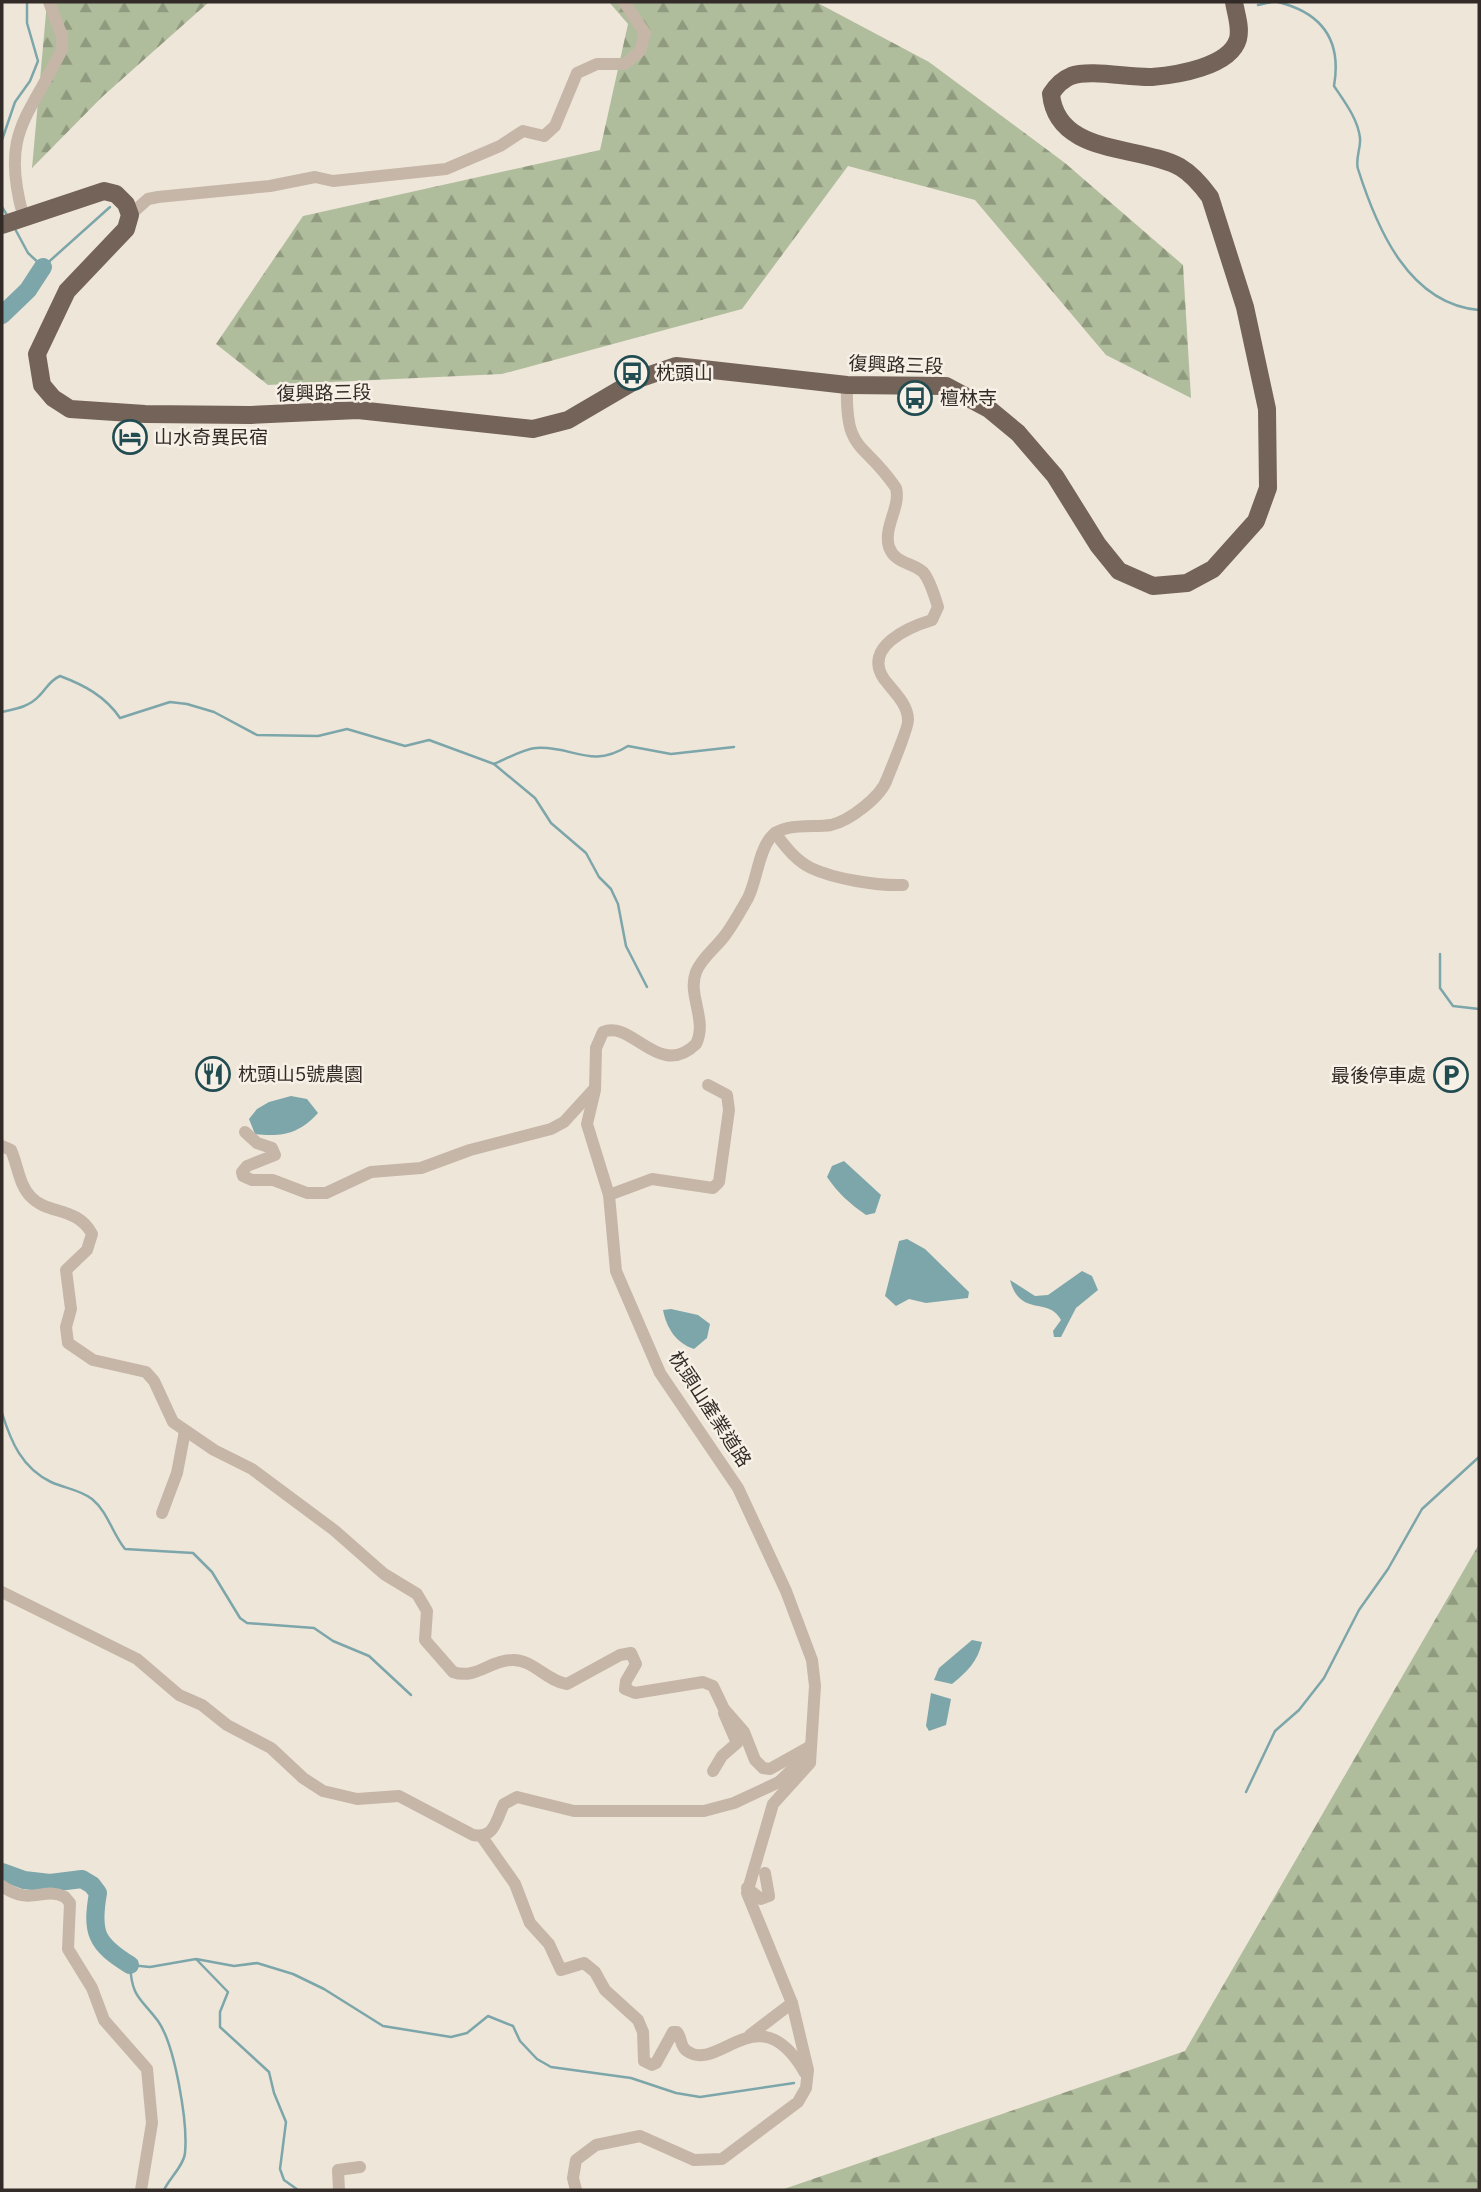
<svg xmlns="http://www.w3.org/2000/svg" width="1481" height="2192" viewBox="0 0 1481 2192" font-family="Figtree,'Noto Sans TC',sans-serif">
	<style>
		.forest { fill: url(#forest-firs) }
		.water { fill: #7ca6a9 }
		.lines { fill: none; stroke-linecap: round; stroke-linejoin: round }
		.stream { stroke: #7ca6a9; stroke-width: 2.5 }
		.river { stroke: #7ca6a9; stroke-width: 18 }
		.street { stroke: #c6b6a8; stroke-width: 12 }
		.primary { stroke: #746359; stroke-width: 18 }
		.labels { text-anchor: middle; dominant-baseline: central; stroke-width: 5; stroke-linejoin: round; paint-order: stroke }
		.street-label { font-size: 19px; fill: #332b27; stroke: #f7f0e6 }
		.poi-label { font-size: 19px; fill: #332b27; stroke: #f7f0e6; text-anchor: start }
	</style>
	<defs>
		<pattern id="forest-firs" width="22" height="20" patternUnits="userSpaceOnUse" patternTransform="scale(1.75)"><rect width="22" height="20" fill="#b0bd9c"/><path d="M5 1l3.5 6h-7zM16 11l3.5 6h-7z" fill="#909a7f"/></pattern>
	</defs>
	<rect width="100%" height="100%" fill="#efe6da"/>
	<g class="forest">
		<polygon points="47,2 209,2 102,97 32,168"/>
		<polygon points="609,2 816,2 929,62 1065,163 1183,265 1191,398 1106,355 975,200 848,166 742,309 502,374 268,385 216,344 303,216 600,150 628,24"/>
		<polygon points="1479,1544 1479,2190 781,2190 1185,2051"/>
	</g>
	<g class="water">
		<path d="M291,1096L307,1099L318,1113C299,1134 282,1137 255,1134L249,1119L257,1109L269,1102Z"/>
		<path d="M844,1161L881,1195L875,1213L866,1215C850,1204 838,1193 827,1177L832,1166Z"/>
		<polygon points="907,1239 925,1249 969,1292 968,1298 926,1303 909,1299 896,1306 885,1296 899,1241"/>
		<path d="M1082,1271L1092,1276L1098,1290L1076,1308L1061,1337H1054L1053,1331L1061,1320C1049,1296 1020,1318 1010,1280L1035,1296L1048,1295Z"/>
		<path d="M671,1309L698,1315L710,1324L707,1338L694,1349C676,1343 667,1329 663,1310Z"/>
		<path d="M972,1640L982,1642C978,1661 967,1672 952,1684L934,1680L939,1668Z"/>
		<polygon points="931,1693 951,1699 946,1725 929,1731 926,1726"/>
	</g>
	<g class="lines">
		<g class="stream">
			<path d="M1278,2C1322,13 1342,40 1334,86C1344,101 1358,119 1360,138C1361,148 1355,159 1358,169C1377,229 1409,304 1479,310"/>
			<polyline points="1258,5 1271,2"/>
			<polyline points="2,140 15,102 30,81 38,61 27,23 27,2"/>
			<polyline points="2,207 7,215"/>
			<polyline points="14,227 28,253 43,267 110,207"/>
			<path d="M2,712C15,709 29,707 39,696C47,688 49,681 60,676C84,685 105,696 120,718L170,702L187,704L214,712L257,735L318,736L347,729L405,746L429,740L494,764L535,798L551,823L586,853L599,877L611,889L618,904L626,946L647,987"/>
			<path d="M494,764C506,759 523,749 536,748C572,745 590,770 628,746L671,754L734,747"/>
			<polyline points="1440,954 1440,988 1453,1006 1479,1009"/>
			<path d="M2,1413C11,1442 22,1468 51,1482C64,1488 81,1490 92,1499C108,1512 112,1533 125,1549L193,1553L212,1572L240,1618L247,1623L314,1628L333,1641L369,1656L411,1695"/>
			<polyline points="1246,1792 1275,1731 1299,1710 1324,1678 1359,1610 1388,1569 1422,1509 1479,1457"/>
			<polyline points="197,1960 228,1992 220,2012 220,2027 269,2072 274,2093 286,2122 280,2169 284,2180 298,2190"/>
			<path d="M164,2190C169,2179 184,2165 185,2153C188,2123 175,2045 158,2021C140,1997 132,1998 130,1965L150,1967L196,1959L234,1966L257,1963L293,1974L324,1989L383,2026L451,2037L467,2033L488,2016L513,2026L520,2041L537,2059L551,2067L631,2078L676,2093L700,2097L794,2083"/>
		</g>
		<g class="river">
			<polyline points="2,315 28,290 43,267"/>
			<path d="M2,1872L24,1880L50,1883L82,1879L92,1885L98,1893C91,1933 96,1944 130,1965"/>
		</g>
		<g class="street">
			<path d="M23,215C0,132 29,118 62,49V36L49,2"/>
			<polyline points="130,215 148,199 158,197 270,186 315,177 333,181 446,169 500,146 523,131 544,136 555,126 577,73 597,64 625,64 640,51 645,33 624,2"/>
			<path d="M775,833C785,846 795,860 811,868C834,879 878,886 903,885"/>
			<polyline points="245,1132 257,1143 272,1148 275,1155 247,1166 242,1172 243,1176 252,1180 273,1180 307,1193 326,1193 371,1172 421,1168 470,1150 551,1129 564,1122 595,1088"/>
			<path d="M2,1146L11,1150C18,1166 19,1185 31,1197C48,1215 77,1206 92,1234L87,1250L66,1270L71,1309L66,1327L68,1343L93,1360L146,1372L154,1381L173,1422L214,1450L252,1469L334,1530L384,1574L417,1594L427,1611L425,1640L453,1672C476,1680 490,1660 512,1660C533,1659 546,1681 567,1684L620,1655L631,1653L636,1664L626,1681L625,1689L635,1693L703,1682L713,1686L724,1709L744,1732L755,1760L763,1768L770,1769L811,1746"/>
			<polyline points="609,1195 652,1179 713,1188 719,1182 729,1110 727,1095 708,1085"/>
			<polyline points="162,1513 177,1473 185,1431"/>
			<path d="M2,1592L137,1659L179,1695L202,1705L227,1725L271,1748L303,1778L323,1791L357,1799L399,1796L473,1835C495,1839 496,1820 504,1804L517,1797L574,1811H704L734,1803L779,1782L810,1753"/>
			<polyline points="713,1771 722,1756 737,1743 724,1713"/>
			<path d="M482,1837L515,1884L530,1923L549,1944L561,1970L584,1963L595,1972L605,1990L638,2020L643,2032L644,2061L652,2065L656,2063L673,2032H677C682,2038 680,2047 687,2051C719,2074 759,1992 805,2073"/>
			<path d="M2,1886C32,1907 42,1886 65,1897L70,1903L68,1949L92,1988L104,2020L147,2069L152,2123L141,2190"/>
			<polyline points="747,1888 761,1899 769,1896 765,1873"/>
			<polyline points="750,2035 792,2003"/>
			<polyline points="339,2190 338,2170 360,2167"/>
			<path d="M576,2190L573,2178L576,2160L596,2145L640,2136L694,2160L722,2159L798,2102L806,2088L808,2070L792,2003L747,1893L773,1804L810,1763L815,1686L812,1660L786,1591L738,1488L660,1373L616,1271L609,1195L587,1124L595,1090L596,1048L603,1032C632,1019 659,1080 696,1044C708,1020 687,995 696,972C702,957 717,947 726,934C734,923 741,910 748,898C757,880 758,854 770,838C782,822 813,828 831,825C849,821 881,797 887,779C891,769 909,726 908,720C908,704 893,691 884,679C862,647 909,627 932,620L938,607C935,597 930,580 923,572C912,562 895,564 889,547C883,527 901,507 896,488C863,439 845,455 847,385"/>
		</g>
		<path class="primary" d="M2,225L104,191L116,194L126,204L130,215L126,229L67,291L37,354L42,385L53,398L70,409L145,414L251,415L358,410L533,429L568,420L638,379L676,366L847,385L946,386L989,409L1018,433L1055,476L1098,545L1119,571L1153,586L1187,583L1213,569L1256,521L1268,488L1267,409L1245,307L1210,197C1202,186 1192,174 1180,167C1140,145 1057,156 1051,94C1056,86 1061,80 1071,76C1090,69 1130,78 1152,77C1176,75 1230,67 1238,39C1241,27 1236,14 1234,2"/>
	</g>
	<defs>
		<g id="bus-ring" transform="scale(1.75)"><circle r="9.5" fill="#f7f0e6" stroke="#214c51" stroke-width="1.5"/><path d="M-5-6H5V4H4V6H2V4H-2V6H-4V4H-5ZM-3.5-4V0h7V-4ZM-3.5 1.2v1.5H-2V1.2ZM2 1.2v1.5H3.5V1.2Z" fill="#214c51"/></g>
		<g id="hotel-ring" transform="scale(1.75)"><circle r="9.5" fill="#f7f0e6" stroke="#214c51" stroke-width="1.5"/><path d="M-6-4.5h1.5V1H6V5H4.5V3h-9V5H-6ZM-4 0a1.8 1.8 0 1 1 3.6 0ZM.5 0V-2.5h3Q6-2.5 6 0Z" fill="#214c51"/></g>
		<g id="restaurant-ring" transform="scale(1.75)"><circle r="9.5" fill="#f7f0e6" stroke="#214c51" stroke-width="1.5"/><path d="M-5-6h1v4h1v-4h1v4h1v-4h1v5L-1.5 .5V6h-2V.5L-5-1ZM5-6V6H3V1.5H1.5Q1.5-4 5-6Z" fill="#214c51"/></g>
		<g id="parking-ring" transform="scale(1.75)"><circle r="9.5" fill="#f7f0e6" stroke="#214c51" stroke-width="1.5"/><path d="M-3.5-5.5H1a3.5 3.5 0 0 1 0 7H-1V5.5H-3.5ZM-1-3.4V-.6H.8a1.4 1.4 0 0 0 0-2.8Z" fill="#214c51"/></g>
	</defs>
	<g fill-rule="evenodd">
		<use href="#bus-ring" x="632" y="373"/>
		<use href="#bus-ring" x="915" y="398"/>
		<use href="#hotel-ring" x="130" y="437"/>
		<use href="#restaurant-ring" x="213" y="1074"/>
		<use href="#parking-ring" x="1451" y="1075"/>
	</g>
	<g class="labels">
		<g class="street-label">
			<text transform="translate(896 365) rotate(2)">復興路三段</text>
			<text transform="translate(324 393) rotate(-1)">復興路三段</text>
			<text transform="translate(710 1409) rotate(57)">枕頭山產業道路</text>
		</g>
		<g class="poi-label">
			<text x="656" y="373">枕頭山</text>
			<text x="940" y="398">檀林寺</text>
			<text x="154" y="437">山水奇異民宿</text>
			<text x="238" y="1074">枕頭山5號農園</text>
			<text x="1426" y="1075" text-anchor="end">最後停車處</text>
		</g>
	</g>
	<rect width="1481" height="2192" fill="none" stroke="#332b27" stroke-width="7"/>
</svg>
